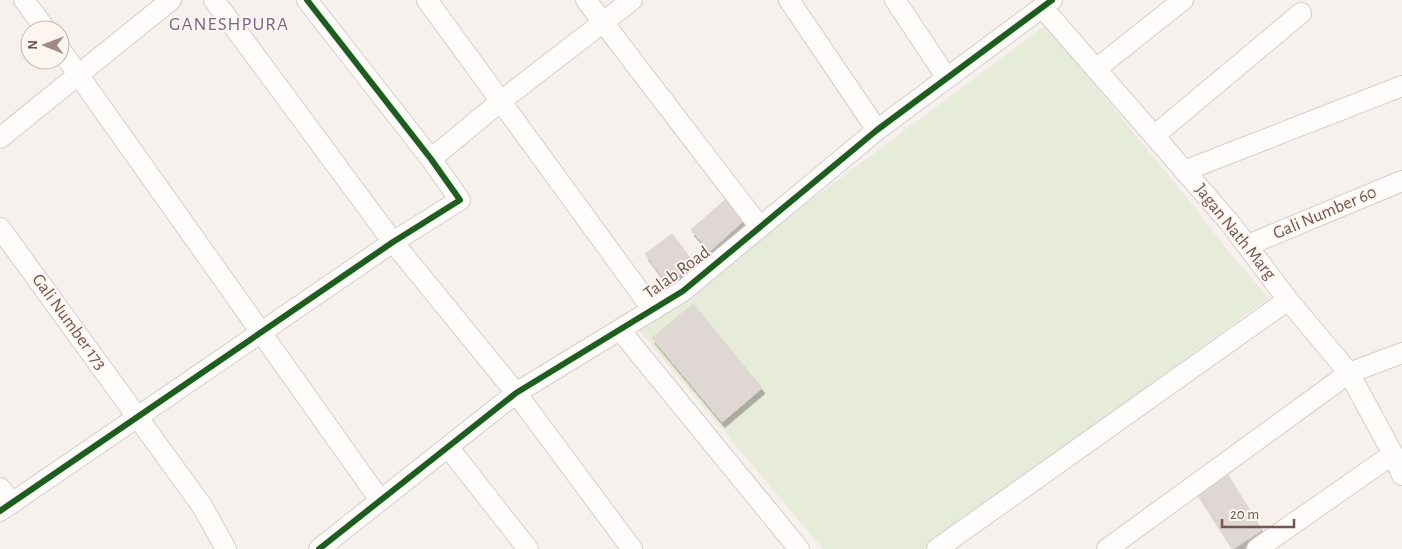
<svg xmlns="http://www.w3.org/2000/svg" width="1402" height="549" viewBox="0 0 1402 549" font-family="'Alegreya Sans',sans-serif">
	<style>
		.green { fill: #e7ebd9 }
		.building { fill: #dfd7d3; stroke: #ded4d0; filter: url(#shadow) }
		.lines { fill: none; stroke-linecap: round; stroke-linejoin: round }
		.minor-casing { stroke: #d5cdca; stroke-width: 22 }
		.minor { stroke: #fefdfc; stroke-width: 20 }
		.cycleway-casing { stroke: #fdf5ef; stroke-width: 9 }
		.cycleway { stroke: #1b5e20; stroke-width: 6 }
		.labels { text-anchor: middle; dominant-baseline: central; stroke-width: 4; stroke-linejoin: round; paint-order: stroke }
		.street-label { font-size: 18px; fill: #725650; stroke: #fdf5ef }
		.neighbourhood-label { font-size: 19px; letter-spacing: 1px; fill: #7a678d; stroke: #fdf5ef }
	</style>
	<defs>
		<filter id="shadow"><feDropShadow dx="3" dy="5.5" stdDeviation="0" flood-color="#0004"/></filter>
	</defs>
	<rect width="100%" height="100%" fill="#f6f1ed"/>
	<polygon class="green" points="1046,25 1195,208 1228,251 1269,298 924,549 823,549 638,329"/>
	<g class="building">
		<polygon points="726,199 744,220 710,251 691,230"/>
		<polygon points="672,234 694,263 667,283 645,254"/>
		<polygon points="693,304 762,388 722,422 652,338"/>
		<polygon points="1226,472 1262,530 1233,549 1196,491"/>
	</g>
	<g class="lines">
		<g class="minor-casing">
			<g id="minor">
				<polyline points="24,0 46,30"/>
				<polyline points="214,0 393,242 516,393 632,549"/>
				<polyline points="427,0 653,310"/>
				<polyline points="586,0 760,227"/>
				<polyline points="789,0 877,130"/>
				<polyline points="895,0 947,78"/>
				<polyline points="1042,7 1230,223 1288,300 1349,373 1393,454 1402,475"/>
				<polyline points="60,49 380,500"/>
				<polyline points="1096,69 1183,0"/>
				<polyline points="1154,136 1301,13"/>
				<polyline points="0,138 171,0"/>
				<polyline points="431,159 501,101 632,0"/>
				<polyline points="1184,171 1402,86"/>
				<polyline points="0,228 202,506 226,549"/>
				<polyline points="1248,245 1402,181"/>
				<polyline points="620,330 799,549"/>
				<polyline points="448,447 528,549"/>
				<polyline points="0,488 12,503"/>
				<polyline points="0,511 393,242 460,200 431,159 307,0"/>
				<polyline points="319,549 516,393 683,291 877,130 1052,0"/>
				<polyline points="937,549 1288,300"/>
				<polyline points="1107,549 1349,373 1402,353"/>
				<polyline points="1257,549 1393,454"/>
			</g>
		</g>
		<use href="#minor" class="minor"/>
		<g class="cycleway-casing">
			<g id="cycleway">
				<polyline points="0,511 393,242 460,200 431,159 307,0"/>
				<polyline points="319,549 516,393 683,291 877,130 1052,0"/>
			</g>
		</g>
		<use href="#cycleway" class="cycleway"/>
	</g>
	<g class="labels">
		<g class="street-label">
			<text transform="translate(1325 213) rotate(-23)">Gali Number 60</text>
			<text transform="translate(1235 232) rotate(51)">Jagan Nath Marg</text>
			<text transform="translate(677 273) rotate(-36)">Talab Road</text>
			<text transform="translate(69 322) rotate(54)">Gali Number 173</text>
		</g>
		<g class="neighbourhood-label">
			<text x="229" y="24">GANESHPURA</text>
		</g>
	</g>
	<g transform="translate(45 45) rotate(271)"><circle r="24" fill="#fdf5ef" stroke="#c5b5af"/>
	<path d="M0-4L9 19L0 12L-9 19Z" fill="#a08c87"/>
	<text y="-8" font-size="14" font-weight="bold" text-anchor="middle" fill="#725650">N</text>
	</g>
	<path d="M1222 519v8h72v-8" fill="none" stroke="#725650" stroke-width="2.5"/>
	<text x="1230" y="519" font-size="15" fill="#725650" stroke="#fdf5ef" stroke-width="4" paint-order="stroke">20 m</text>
</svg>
